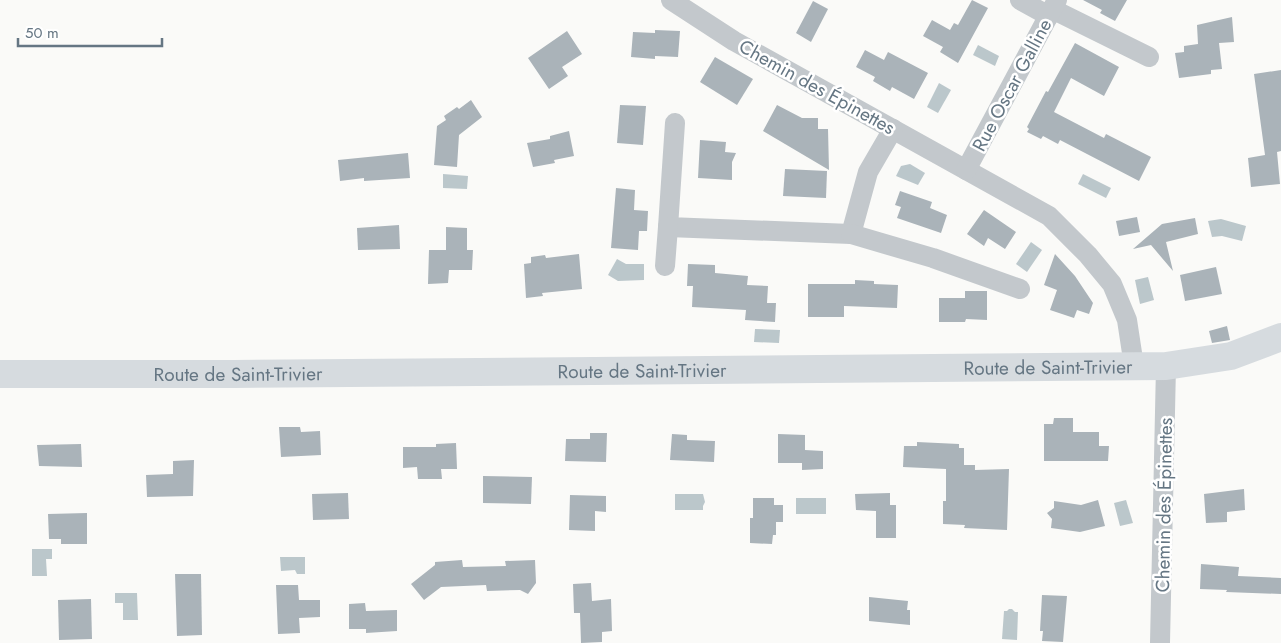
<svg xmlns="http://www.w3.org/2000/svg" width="1281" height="643" viewBox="0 0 1281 643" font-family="Jost,sans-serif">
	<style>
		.water { fill: #bbc7cb }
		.building { fill: #aab3b9 }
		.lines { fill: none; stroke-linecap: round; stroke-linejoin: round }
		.minor { stroke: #c3c8cc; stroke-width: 20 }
		.secondary { stroke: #d6dbdf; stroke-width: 28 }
		.labels { text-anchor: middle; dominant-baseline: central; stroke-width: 5; stroke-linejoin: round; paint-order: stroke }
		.street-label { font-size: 19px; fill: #657683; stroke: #fff }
	</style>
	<rect width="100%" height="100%" fill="#fafaf8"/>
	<g class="water">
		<polygon points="978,45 999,56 995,66 973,55"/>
		<polygon points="939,83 951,90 938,113 927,107"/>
		<polygon points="910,164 925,173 918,185 896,176 901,166"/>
		<polygon points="443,174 468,176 467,189 443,188"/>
		<polygon points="1083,174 1111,188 1106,198 1078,184"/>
		<polygon points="1221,219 1246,226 1242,241 1222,236 1212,237 1208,221"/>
		<polygon points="1031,242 1042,250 1027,272 1016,264"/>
		<polygon points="617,259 626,264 644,264 644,280 618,281 608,275"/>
		<polygon points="1148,277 1154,300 1140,304 1135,280"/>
		<polygon points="755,329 780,330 779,343 754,342"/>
		<polygon points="675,494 703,494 705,502 703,506 703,510 675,510"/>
		<rect x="796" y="498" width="30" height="16"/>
		<polygon points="1126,500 1133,523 1120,526 1114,503"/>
		<polygon points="32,549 52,549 52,559 46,559 47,576 32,576"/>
		<polygon points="280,557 305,557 305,574 297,574 295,570 281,571"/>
		<polygon points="115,593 137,593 138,620 123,620 123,603 115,603"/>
		<polygon points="1009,609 1012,609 1015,612 1018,612 1017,640 1002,639 1004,611 1007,611"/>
	</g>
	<g class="building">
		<polygon points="972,0 988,8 958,63 940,52 943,47 923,36 932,20 950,30 954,23 958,25"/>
		<polygon points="1083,0 1127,0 1115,21 1100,13 1102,10"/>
		<polygon points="813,1 828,9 811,42 796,33"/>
		<polygon points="1232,17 1234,42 1219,43 1222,69 1211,70 1211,74 1179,78 1175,53 1184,52 1184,46 1198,44 1197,25"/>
		<polygon points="655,30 680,31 678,57 655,56 655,59 631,57 633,32 655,33"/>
		<polygon points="567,31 582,54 562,67 568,76 549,89 528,58"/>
		<polygon points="1075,43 1119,67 1104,96 1071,78 1054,112 1104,138 1106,134 1151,157 1139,181 1060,140 1058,144 1043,136 1041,139 1027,132 1029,129 1027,127 1046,91 1048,92"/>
		<polygon points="865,50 884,60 888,52 928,73 914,99 892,87 890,91 873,81 875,77 856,67"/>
		<polygon points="715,57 753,79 737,105 700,82"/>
		<polygon points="1281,70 1281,151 1277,152 1280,184 1251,187 1248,158 1265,155 1254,74"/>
		<polygon points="471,100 482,117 459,135 457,167 434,165 437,126 446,120 444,116 457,107 459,109"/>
		<polygon points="620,105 646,106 643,145 617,143"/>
		<polygon points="777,105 802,118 818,118 818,129 828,129 829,170 763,131"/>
		<polygon points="569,131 574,156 554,160 555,163 533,167 527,143 550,139 550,136"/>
		<polygon points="700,140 726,142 725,152 736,153 732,162 732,180 698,178"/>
		<polygon points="408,153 410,178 364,181 364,178 340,181 338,160"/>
		<polygon points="785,169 827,171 826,198 783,196"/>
		<polygon points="616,188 635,190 634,210 648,211 647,231 639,231 638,250 611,248"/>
		<polygon points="900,191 932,202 930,208 947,215 941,233 897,218 901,207 895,205"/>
		<polygon points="984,210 1016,232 1005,249 988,238 984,246 967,234"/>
		<polygon points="1137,217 1140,232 1119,236 1116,221"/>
		<polygon points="1195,218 1198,234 1166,242 1173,271 1151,245 1133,249 1162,224"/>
		<polygon points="399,225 400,249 358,250 357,228"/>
		<polygon points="446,227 467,228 467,250 473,250 472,270 449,270 448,283 428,284 429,250 446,250"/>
		<polygon points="579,254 582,289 542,293 543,296 526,298 524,264 531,263 531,257 545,255 546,258"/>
		<polygon points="1055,254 1075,276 1093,303 1089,314 1077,310 1074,318 1050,310 1057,290 1044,285"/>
		<polygon points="688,264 715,265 715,273 748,276 747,285 768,286 767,303 776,303 775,322 745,320 746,310 692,307 693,286 687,286"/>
		<polygon points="1216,267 1222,294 1185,301 1180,275"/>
		<polygon points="855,280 874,281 874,284 898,285 897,308 844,306 844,317 808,317 808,284 855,284"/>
		<polygon points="965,291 987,291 987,320 966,319 965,322 939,322 939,298 965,298"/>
		<polygon points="1227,326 1230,340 1212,343 1209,331"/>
		<polygon points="1054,418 1073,418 1073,432 1099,432 1099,446 1109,446 1108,461 1044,461 1044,424 1053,424"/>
		<polygon points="279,427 300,427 301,432 320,431 321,455 281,457"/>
		<polygon points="590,433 607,433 606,462 565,461 566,439 590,439"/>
		<polygon points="672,434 687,435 687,440 715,441 714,462 670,460"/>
		<polygon points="778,434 805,435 805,450 823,451 823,469 802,470 802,463 778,463"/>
		<polygon points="917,442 959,444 959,448 964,448 964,465 975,465 975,470 1009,469 1007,530 964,528 965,525 943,524 943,501 946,501 946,469 903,467 904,446 917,446"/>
		<polygon points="456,443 457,469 441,469 442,479 418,479 417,467 403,468 403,447 436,447 436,444"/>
		<polygon points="81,444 82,467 39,466 37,445"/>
		<polygon points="194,460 193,496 147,497 146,475 173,474 173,461"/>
		<polygon points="483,476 532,477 531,504 483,503"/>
		<polygon points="1244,489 1245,510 1227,512 1227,522 1206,523 1204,494"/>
		<polygon points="348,493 349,519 313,520 312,494"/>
		<polygon points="890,493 890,505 896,505 896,538 876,538 876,511 856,510 855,494"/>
		<polygon points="570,495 606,496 606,512 595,511 595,531 569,530"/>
		<polygon points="753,498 774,498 774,505 783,505 783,522 776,522 776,535 773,535 772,544 750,543 750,518 753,518"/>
		<polygon points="1098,500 1105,526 1080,532 1051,528 1052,519 1047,513 1054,508 1054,501 1081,505"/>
		<polygon points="87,513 87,544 61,544 61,539 49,539 48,514"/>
		<polygon points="462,560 463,567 506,566 505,561 535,560 536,583 528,594 520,590 487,591 486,585 441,587 424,600 411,584 435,565 435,562"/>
		<polygon points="1201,564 1239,567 1238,576 1281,578 1281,594 1226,592 1227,590 1200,589"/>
		<polygon points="175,574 201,574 202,635 177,636"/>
		<polygon points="591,583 592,601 611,599 612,631 602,632 602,642 581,643 580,613 574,613 573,584"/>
		<polygon points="276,585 298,585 299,600 320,600 320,617 299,618 300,633 278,634"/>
		<polygon points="1042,595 1067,596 1063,642 1042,641 1043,631 1040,631"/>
		<polygon points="869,597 908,601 907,610 910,610 910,625 869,621"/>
		<polygon points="91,599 92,639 59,640 58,600"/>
		<polygon points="365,603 366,611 397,610 397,631 366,633 366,629 349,629 349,604"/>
	</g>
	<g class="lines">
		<g class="minor">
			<polyline points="671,0 734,41 1049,216 1088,255 1112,284 1127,320 1134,366"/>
			<polyline points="1020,0 1049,16"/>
			<polyline points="1052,9 1149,57"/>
			<polyline points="675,123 668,227 851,234 868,172 893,129"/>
			<polyline points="966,170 1057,0"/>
			<polyline points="851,234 933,258 1020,289"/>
			<polyline points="665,266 668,227"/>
			<polyline points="1160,643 1166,366"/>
		</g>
		<path class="secondary" id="s1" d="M0,374H234L1166,366L1231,356L1281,337"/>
	</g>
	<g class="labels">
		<g class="street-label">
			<text transform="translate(1012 85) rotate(-62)">Rue Oscar Galline</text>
			<text transform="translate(817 87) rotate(29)">Chemin des Épinettes</text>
			<text stroke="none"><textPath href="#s1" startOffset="1048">Route de Saint-Trivier</textPath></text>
			<text stroke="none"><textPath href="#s1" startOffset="642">Route de Saint-Trivier</textPath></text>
			<text stroke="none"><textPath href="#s1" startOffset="238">Route de Saint-Trivier</textPath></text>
			<text transform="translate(1164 505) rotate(-89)">Chemin des Épinettes</text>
		</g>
	</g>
	<path d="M18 38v8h144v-8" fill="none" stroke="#657683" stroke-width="2.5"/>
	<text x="25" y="38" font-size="15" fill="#657683" stroke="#ffffff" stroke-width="4" paint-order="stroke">50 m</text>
</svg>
